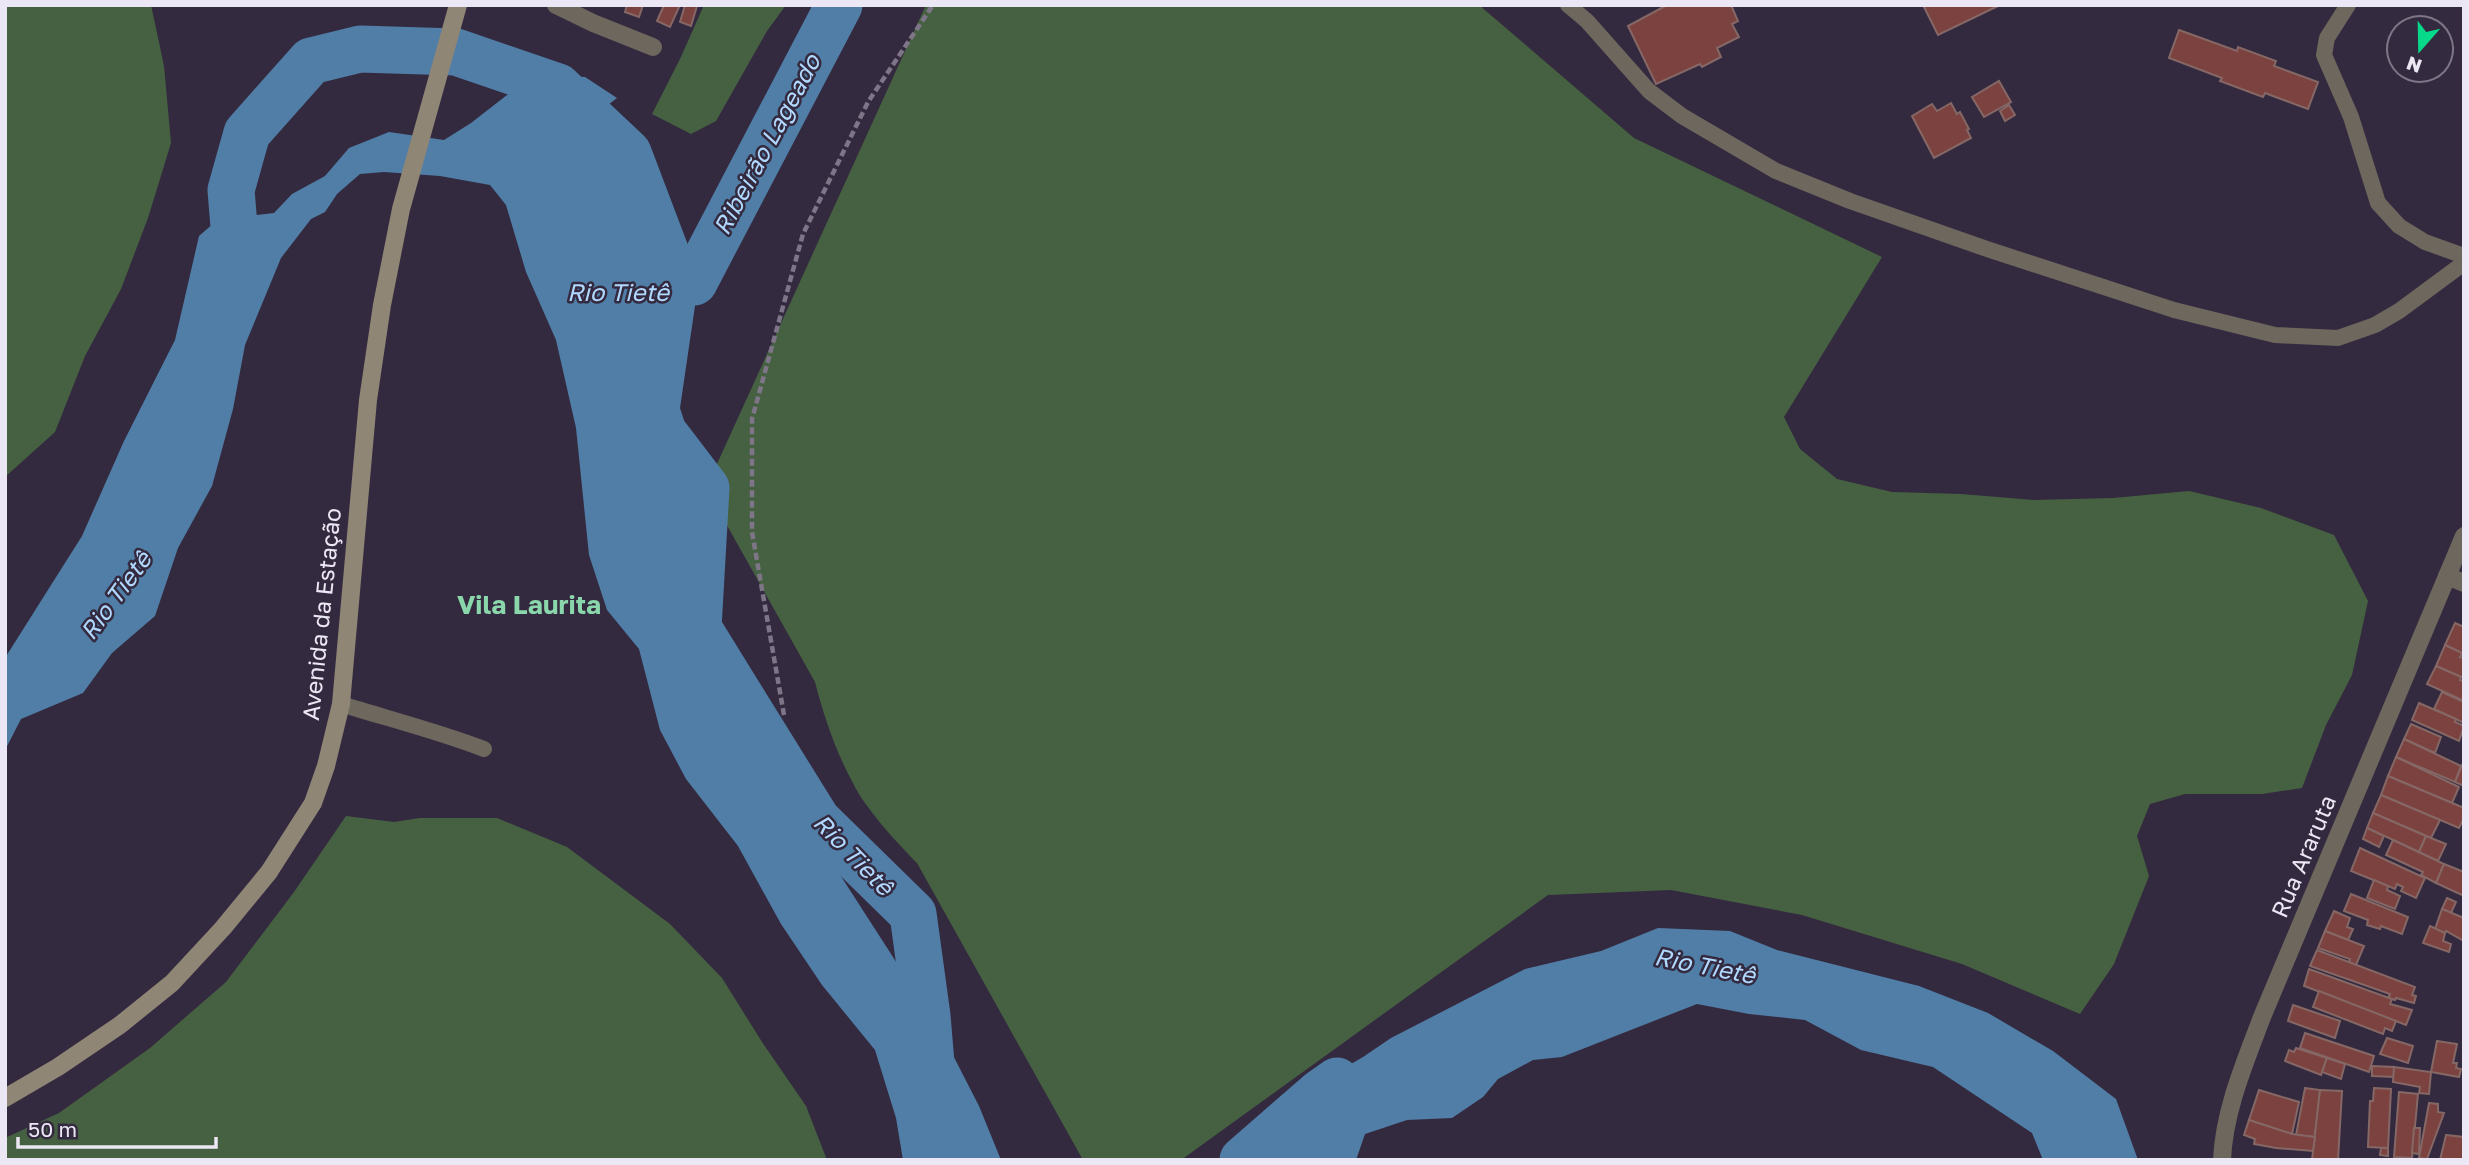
<svg xmlns="http://www.w3.org/2000/svg" width="2469" height="1165" viewBox="0 0 2469 1165" font-family="'Golos Text',sans-serif">
	<style>
		.green { fill: #466141 }
		.water { fill: #517ea7 }
		.lines { fill: none; stroke-linecap: round; stroke-linejoin: round }
		.river { stroke: #517ea7; stroke-width: 47 }
		.building { fill: #7c423f; stroke: #856866; stroke-width: 2 }
		.path { stroke: #7e7688; stroke-width: 4.5; stroke-dasharray: 7 3.5; stroke-linecap: butt }
		.lane { stroke: #6d675d; stroke-width: 16 }
		.street { stroke: #6d675d; stroke-width: 18 }
		.secondary { stroke: #8f8676; stroke-width: 18 }
		.labels { text-anchor: middle; dominant-baseline: central; stroke-width: 5; stroke-linejoin: round; paint-order: stroke }
		.street-label { font-size: 23px; fill: #ece7f4; stroke: #342a3f }
		.water-label { font-size: 24px; font-style: italic; fill: #b1d8fe; stroke: #342a3f }
		.quarter-label { font-size: 26px; font-weight: bold; fill: #89d7ab; stroke: #342a3f }
	</style>
	<rect width="100%" height="100%" fill="#342a3f"/>
	<g class="green">
		<polygon points="5,5 151,5 164,66 171,143 148,218 121,289 85,356 55,432 5,477"/>
		<polygon points="704,5 786,5 767,31 716,121 691,134 652,114 680,59"/>
		<path d="M926,5H1479L1634,138L1882,257L1784,417L1800,449L1837,479L1892,492L1961,494L2035,500L2113,498L2189,491L2261,508L2334,535L2368,601L2352,675L2326,725L2302,788L2262,794H2185L2150,804L2137,836L2149,876L2114,964L2080,1014L1962,964L1802,915L1671,890L1548,895L1181,1160H1083L917,863C898,844 864,807 853,783C836,752 824,717 815,682L706,488Z"/>
		<polygon points="346,816 394,822 420,818 497,818 567,847 670,924 722,978 762,1042 806,1106 827,1160 5,1160 5,1138 59,1113 150,1048 226,982 294,892"/>
	</g>
	<g class="water">
		<polygon points="542,75 585,77 617,98 591,118 600,149 628,201 689,251 696,299 680,408 706,488 689,568 712,676 940,1030 979,1106 1001,1160 903,1160 896,1118 875,1050 822,985 781,924 738,846 686,779 660,730 639,649 607,610 589,555 576,428 556,340 526,272 506,205 490,185 440,176 384,172 360,174 337,194 325,212 311,219 281,258 245,345 233,409 212,486 178,548 155,616 112,653 83,693 21,719 5,750 5,658 82,536 124,441 175,340 199,236 229,210 257,215 274,213 292,194 325,176 349,148 389,132 444,140 471,123 507,95"/>
		<polygon points="1658,928 1730,931 1777,950 1919,986 1988,1013 2053,1051 2116,1099 2138,1160 2043,1160 2032,1133 1933,1067 1861,1050 1805,1020 1749,1014 1697,1004 1562,1057 1533,1060 1498,1079 1483,1097 1452,1118 1407,1120 1365,1134 1356,1160 1270,1160 1273,1140 1313,1086 1363,1057 1391,1038 1525,969 1601,951"/>
	</g>
	<g class="lines">
		<g class="river">
			<polyline points="238,275 231,190 247,133 311,61 360,49 456,52 558,87 628,153 675,277 674,284"/>
			<polyline points="694,282 839,5"/>
			<polyline points="667,437 706,488 698,628 817,820 913,914 927,1016 935,1110 954,1160"/>
			<polyline points="1243,1160 1320,1093 1337,1081"/>
		</g>
	</g>
	<g class="building">
		<polygon points="627,5 643,5 639,17 625,12"/>
		<polygon points="664,5 680,5 670,27 657,21"/>
		<polygon points="685,5 697,6 691,26 680,22"/>
		<polygon points="1667,5 1731,5 1738,21 1732,24 1739,37 1717,48 1721,57 1702,67 1700,64 1656,84 1628,26"/>
		<polygon points="1923,5 2000,5 1938,35"/>
		<polygon points="2179,30 2237,51 2238,47 2276,61 2274,66 2318,82 2308,109 2265,93 2263,97 2220,81 2222,78 2169,58"/>
		<polygon points="1999,81 2011,102 1984,117 1972,97"/>
		<polygon points="1951,103 1957,114 1960,112 1969,129 1967,130 1971,138 1934,158 1912,116 1932,104 1937,111"/>
		<polygon points="2009,105 2015,115 2005,121 2000,111"/>
		<polygon points="2455,623 2464,627 2464,654 2445,645"/>
		<polygon points="2445,645 2462,653 2460,657 2464,658 2464,678 2436,666"/>
		<polygon points="2436,666 2461,677 2460,680 2464,681 2464,701 2427,684"/>
		<polygon points="2442,692 2464,702 2464,723 2434,709"/>
		<polygon points="2419,703 2456,719 2455,722 2464,726 2459,741 2412,720"/>
		<polygon points="2411,724 2441,737 2435,753 2404,739"/>
		<polygon points="2404,739 2461,766 2455,782 2396,757"/>
		<polygon points="2396,757 2459,787 2452,803 2388,776"/>
		<polygon points="2462,765 2464,765 2464,786 2455,782"/>
		<polygon points="2388,776 2464,808 2464,818 2459,828 2381,795"/>
		<polygon points="2381,795 2440,820 2431,838 2373,813"/>
		<polygon points="2373,813 2426,836 2419,852 2367,828"/>
		<polygon points="2367,828 2384,836 2379,847 2363,839"/>
		<polygon points="2426,836 2446,844 2438,861 2419,852"/>
		<polygon points="2393,840 2444,864 2436,883 2421,875 2423,872 2386,855"/>
		<polygon points="2360,848 2425,878 2416,898 2401,891 2403,887 2397,884 2395,889 2351,871"/>
		<polygon points="2444,864 2464,872 2464,896 2436,883"/>
		<polygon points="2374,880 2388,886 2387,890 2400,896 2395,909 2367,898"/>
		<polygon points="2351,894 2408,917 2402,934 2381,926 2380,929 2367,925 2368,920 2344,911"/>
		<polygon points="2447,898 2456,902 2451,913 2442,909"/>
		<polygon points="2442,909 2464,918 2464,941 2446,931 2445,933 2435,929"/>
		<polygon points="2334,911 2350,918 2347,927 2353,929 2348,940 2325,931"/>
		<polygon points="2430,926 2445,933 2443,941 2451,944 2449,952 2423,943"/>
		<polygon points="2325,931 2364,946 2356,965 2349,962 2350,959 2318,948"/>
		<polygon points="2317,950 2415,987 2412,995 2416,996 2414,1003 2396,998 2395,1000 2392,999 2388,998 2390,994 2310,966"/>
		<polygon points="2309,969 2392,999 2390,1004 2412,1010 2406,1025 2304,986"/>
		<polygon points="2319,991 2396,1021 2392,1031 2385,1028 2383,1034 2313,1007"/>
		<polygon points="2293,1005 2340,1021 2335,1038 2288,1021"/>
		<polygon points="2305,1033 2374,1056 2369,1072 2300,1048"/>
		<polygon points="2387,1038 2413,1046 2408,1063 2380,1054"/>
		<polygon points="2437,1041 2457,1044 2453,1063 2457,1063 2456,1068 2461,1069 2459,1077 2431,1072"/>
		<polygon points="2296,1048 2327,1058 2321,1075 2285,1061 2289,1050 2294,1052"/>
		<polygon points="2327,1058 2345,1064 2341,1079 2322,1072"/>
		<polygon points="2372,1066 2394,1067 2394,1077 2372,1076"/>
		<polygon points="2394,1067 2431,1072 2429,1094 2419,1093 2420,1087 2393,1082"/>
		<polygon points="2305,1088 2320,1090 2315,1137 2296,1135"/>
		<polygon points="2374,1088 2391,1089 2388,1148 2368,1147 2370,1101 2373,1101"/>
		<polygon points="2259,1090 2299,1102 2292,1134 2249,1120"/>
		<polygon points="2320,1090 2342,1091 2338,1160 2312,1160"/>
		<polygon points="2399,1092 2418,1094 2412,1158 2394,1157"/>
		<polygon points="2429,1103 2438,1104 2438,1112 2444,1113 2427,1159 2419,1158"/>
		<polygon points="2249,1120 2292,1134 2315,1137 2313,1151 2276,1148 2254,1144 2255,1139 2244,1135"/>
		<polygon points="2414,1128 2420,1128 2419,1154 2412,1153"/>
		<polygon points="2446,1135 2464,1137 2464,1160 2440,1160"/>
		<polygon points="2381,1148 2388,1148 2388,1156 2380,1155"/>
	</g>
	<g class="lines">
		<polyline class="path" points="784,715 752,532 752,419 803,234 868,102 933,5"/>
		<g class="lane">
			<polyline points="1568,5 1587,21 1649,91 1682,116 1776,171 1850,201 1987,249 2174,310 2275,335 2338,338 2375,325 2399,311 2464,263"/>
			<polyline points="2348,5 2327,38 2324,55 2351,117 2378,203 2399,226 2425,242 2464,256"/>
			<path d="M341,704C389,719 437,731 484,749"/>
		</g>
		<g class="street">
			<polyline points="556,5 593,23 653,47"/>
			<polyline points="2447,576 2464,583"/>
			<path d="M2222,1160C2224,1111 2245,1062 2262,1017L2464,536"/>
		</g>
		<polyline class="secondary" points="5,1098 58,1067 120,1025 172,983 223,928 269,872 313,803 326,766 341,704 368,400 382,305 401,209 458,5"/>
	</g>
	<g class="labels">
		<g class="street-label">
			<text transform="translate(321 614) rotate(-84)">Avenida da Estação</text>
			<text transform="translate(2303 856) rotate(-67)">Rua Araruta</text>
		</g>
		<g class="water-label">
			<text transform="translate(766 144) rotate(-62)">Ribeirão Lageado</text>
			<text x="618" y="291">Rio Tietê</text>
			<text transform="translate(115 595) rotate(-54)">Rio Tietê</text>
			<text transform="translate(854 854) rotate(46)">Rio Tietê</text>
			<text transform="translate(1705 965) rotate(11)">Rio Tietê</text>
		</g>
		<g class="quarter-label">
			<text x="529" y="604">Vila Laurita</text>
		</g>
	</g>
	<rect width="2469" height="1165" fill="none" stroke="#ece7f4" stroke-width="14"/>
	<g transform="translate(2420 49) rotate(200)"><circle r="33" fill="#342a3f" stroke="#7e7687" stroke-width="2"/>
	<path d="M0-5L12 26L0 18L-12 26Z" fill="#07d98b"/>
	<text y="-10" font-size="19" font-weight="bold" text-anchor="middle" fill="#ece7f4">N</text>
	</g>
	<path d="M18 1137v10h198v-10" fill="none" stroke="#ece7f4" stroke-width="3.5"/>
	<text x="28" y="1137" font-size="21" fill="#ece7f4" stroke="#342a3f" stroke-width="5" paint-order="stroke">50 m</text>
</svg>
